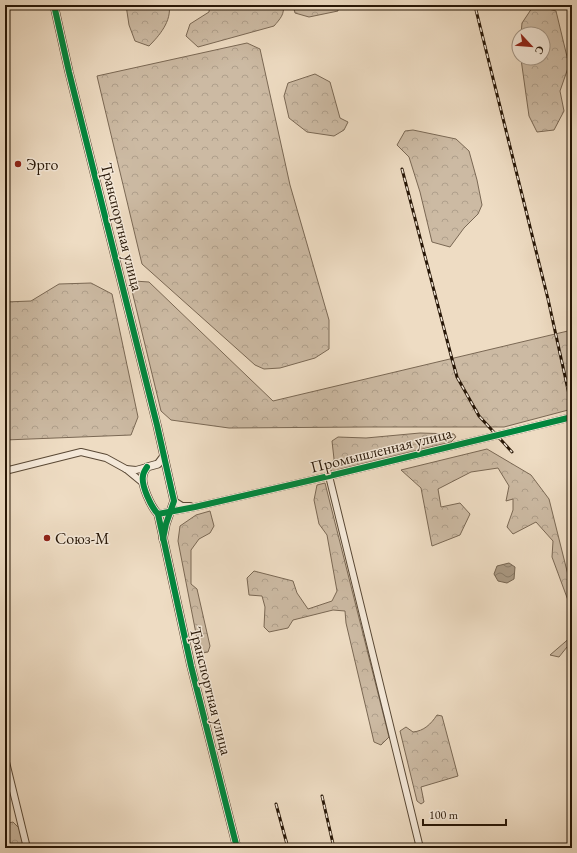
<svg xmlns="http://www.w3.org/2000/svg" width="577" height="853" viewBox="0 0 577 853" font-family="'EB Garamond',serif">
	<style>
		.forest { fill: url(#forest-crowns); stroke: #7a6854 }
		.water { fill: url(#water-waves); stroke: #766551 }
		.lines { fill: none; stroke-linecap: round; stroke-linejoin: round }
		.minor-casing { stroke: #594835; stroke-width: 8 }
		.tertiary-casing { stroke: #594835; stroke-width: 9 }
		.minor { stroke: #f4e8d8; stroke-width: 6 }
		.tertiary { stroke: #f4e8d8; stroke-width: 7 }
		.rail-casing { stroke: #271606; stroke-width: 3 }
		.rail { stroke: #f4e8d8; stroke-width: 1.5; stroke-dasharray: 4.5; stroke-linecap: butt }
		.cycleway-casing { stroke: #f4e8d8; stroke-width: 8 }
		.cycleway { stroke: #00873e; stroke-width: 6 }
		.poi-dot { fill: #8f2418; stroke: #f4e8d8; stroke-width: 1.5 }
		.labels { text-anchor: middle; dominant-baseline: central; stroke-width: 3; stroke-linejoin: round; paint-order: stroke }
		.poi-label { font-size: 16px; fill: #271606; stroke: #f4e8d8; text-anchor: start }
		.street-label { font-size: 16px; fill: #271606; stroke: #f4e8d8 }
	</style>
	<defs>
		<pattern id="forest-crowns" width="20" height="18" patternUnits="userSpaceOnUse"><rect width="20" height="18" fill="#ccbaa3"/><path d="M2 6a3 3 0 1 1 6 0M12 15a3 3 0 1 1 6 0" fill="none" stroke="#af9f8b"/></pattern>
		<pattern id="water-waves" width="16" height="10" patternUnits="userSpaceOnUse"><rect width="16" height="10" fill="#aa9983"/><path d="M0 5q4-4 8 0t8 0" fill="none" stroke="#8a7c69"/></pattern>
	</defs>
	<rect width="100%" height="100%" fill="#eedcc3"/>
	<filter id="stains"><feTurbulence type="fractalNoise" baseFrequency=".005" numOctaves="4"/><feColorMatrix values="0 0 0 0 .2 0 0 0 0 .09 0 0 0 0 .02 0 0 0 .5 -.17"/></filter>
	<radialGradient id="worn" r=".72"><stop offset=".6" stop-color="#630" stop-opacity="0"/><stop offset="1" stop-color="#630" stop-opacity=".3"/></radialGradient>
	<g class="forest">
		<path d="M126,5H169C172,21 159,36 149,46L135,41L129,25Z"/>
		<path d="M210,5H283C285,14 280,19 274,26L198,47L186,36L190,24L209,12Z"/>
		<polygon points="293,5 338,5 338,11 309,17 295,13"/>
		<polygon points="534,5 556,11 569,65 560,91 564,111 554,130 537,132 529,116 521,59 521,58 543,58 543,34 521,34 522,23"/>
		<polygon points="247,43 260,49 290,185 329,320 329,349 315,358 280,368 264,369 255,365 142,264 97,76"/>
		<polygon points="315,74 330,82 340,118 348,122 344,130 334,136 307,132 289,118 284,96 288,83"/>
		<polygon points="413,130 456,139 469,151 477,180 482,205 478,214 464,228 450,247 432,242 420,192 409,157 397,145 405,131"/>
		<polygon points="134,281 149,282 273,401 572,330 572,409 504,427 366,427 229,428 171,420 161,411 132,291"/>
		<polygon points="91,283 112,294 138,417 131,435 5,440 5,302 31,301 59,284"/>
		<polygon points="420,433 454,434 456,437 451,442 341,469 333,472 328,468 334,459 332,441 338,437 366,438"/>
		<polygon points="487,449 531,475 549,499 572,591 572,618 569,603 552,557 553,541 536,522 513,534 507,527 513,510 513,499 506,501 509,486 498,468 471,472 438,489 441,507 460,503 470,514 460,535 432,546 421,488 401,470"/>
		<polygon points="325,483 389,737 381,745 374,742 346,623 345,611 333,610 293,620 288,628 269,632 264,627 265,607 262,596 249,595 247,578 254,571 293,581 297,593 308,609 332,601 337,591 327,535 319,524 314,500 317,485"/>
		<polygon points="210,511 214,526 210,533 199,539 191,550 191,584 197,589 210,646 208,652 197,654 198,644 178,541 180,526 196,515"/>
		<polygon points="572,636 572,648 567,647 559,657 550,655"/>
		<path d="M437,715L442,716L458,776L421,787L424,802L421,804L417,801L400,731L406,727L413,732C424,731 431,724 437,715Z"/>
		<polygon points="13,822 19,828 24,848 6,848 5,844 5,824"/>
	</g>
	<polygon class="water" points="509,563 515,567 514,579 507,583 498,581 494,574 497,566"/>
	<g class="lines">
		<g class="minor-casing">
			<g id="minor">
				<polyline points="126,469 136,470 147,467"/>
				<polyline points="5,471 81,452 106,458 126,469 143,483"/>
				<polyline points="329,476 420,848"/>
				<polyline points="174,501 182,506 190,506"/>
				<polyline points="158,514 195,507 329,476 572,417"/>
				<polyline points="5,758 27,848"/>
			</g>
		</g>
		<g class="tertiary-casing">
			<g id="tertiary">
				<polyline points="54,5 69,72 157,425 174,501 166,524 163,539"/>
				<path d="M164,456L158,464L147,467C145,470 143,473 143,476C141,485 151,507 158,514L191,666L237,848"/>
			</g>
		</g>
		<use href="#minor" class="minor"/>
		<use href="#tertiary" class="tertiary"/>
		<g class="rail-casing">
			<g id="rail">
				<polyline points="476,10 548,299 572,408"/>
				<polyline points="402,169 452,359 457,377 479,416 512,452"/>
				<polyline points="572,674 572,675"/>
				<polyline points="322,796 334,848"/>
				<polyline points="276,804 288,848"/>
			</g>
		</g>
		<use href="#rail" class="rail"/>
		<g class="cycleway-casing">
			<g id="cycleway">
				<polyline points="54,5 69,72 157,425 174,501 166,524 163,539"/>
				<path d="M147,467C145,470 143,473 143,476C141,485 151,507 158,514L191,666L237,848"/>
				<polyline points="158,514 195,507 329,476 572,417"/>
			</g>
		</g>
		<use href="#cycleway" class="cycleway"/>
	</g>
	<g class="poi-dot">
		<circle cx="18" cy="164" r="4"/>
		<circle cx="47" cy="538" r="4"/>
	</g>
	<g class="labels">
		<g class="poi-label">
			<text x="26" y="164">Эрго</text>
			<text x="55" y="538">Союз-М</text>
		</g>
		<g class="street-label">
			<text transform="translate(122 227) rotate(76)">Транспортная улица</text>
			<text transform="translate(381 450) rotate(-14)">Промышленная улица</text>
			<text transform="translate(211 691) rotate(76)">Транспортная улица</text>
		</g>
	</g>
	<rect width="577" height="853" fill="none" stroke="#eedcc3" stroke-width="20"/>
	<rect x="6" y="6" width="565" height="841" fill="none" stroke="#271606" stroke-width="2"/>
	<rect x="10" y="10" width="557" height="833" fill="none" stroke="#271606"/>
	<g transform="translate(531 46) rotate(116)"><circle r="19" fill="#f4e8d8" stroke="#a29484"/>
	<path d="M0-3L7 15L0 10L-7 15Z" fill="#8f2418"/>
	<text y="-6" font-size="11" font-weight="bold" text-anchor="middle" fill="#271606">С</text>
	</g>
	<path d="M423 819v6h83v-6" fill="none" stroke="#271606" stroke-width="2"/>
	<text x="429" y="819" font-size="12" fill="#271606" stroke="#f4e8d8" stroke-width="3" paint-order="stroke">100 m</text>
	<rect width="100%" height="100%" filter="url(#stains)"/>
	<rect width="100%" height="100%" fill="url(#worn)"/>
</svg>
